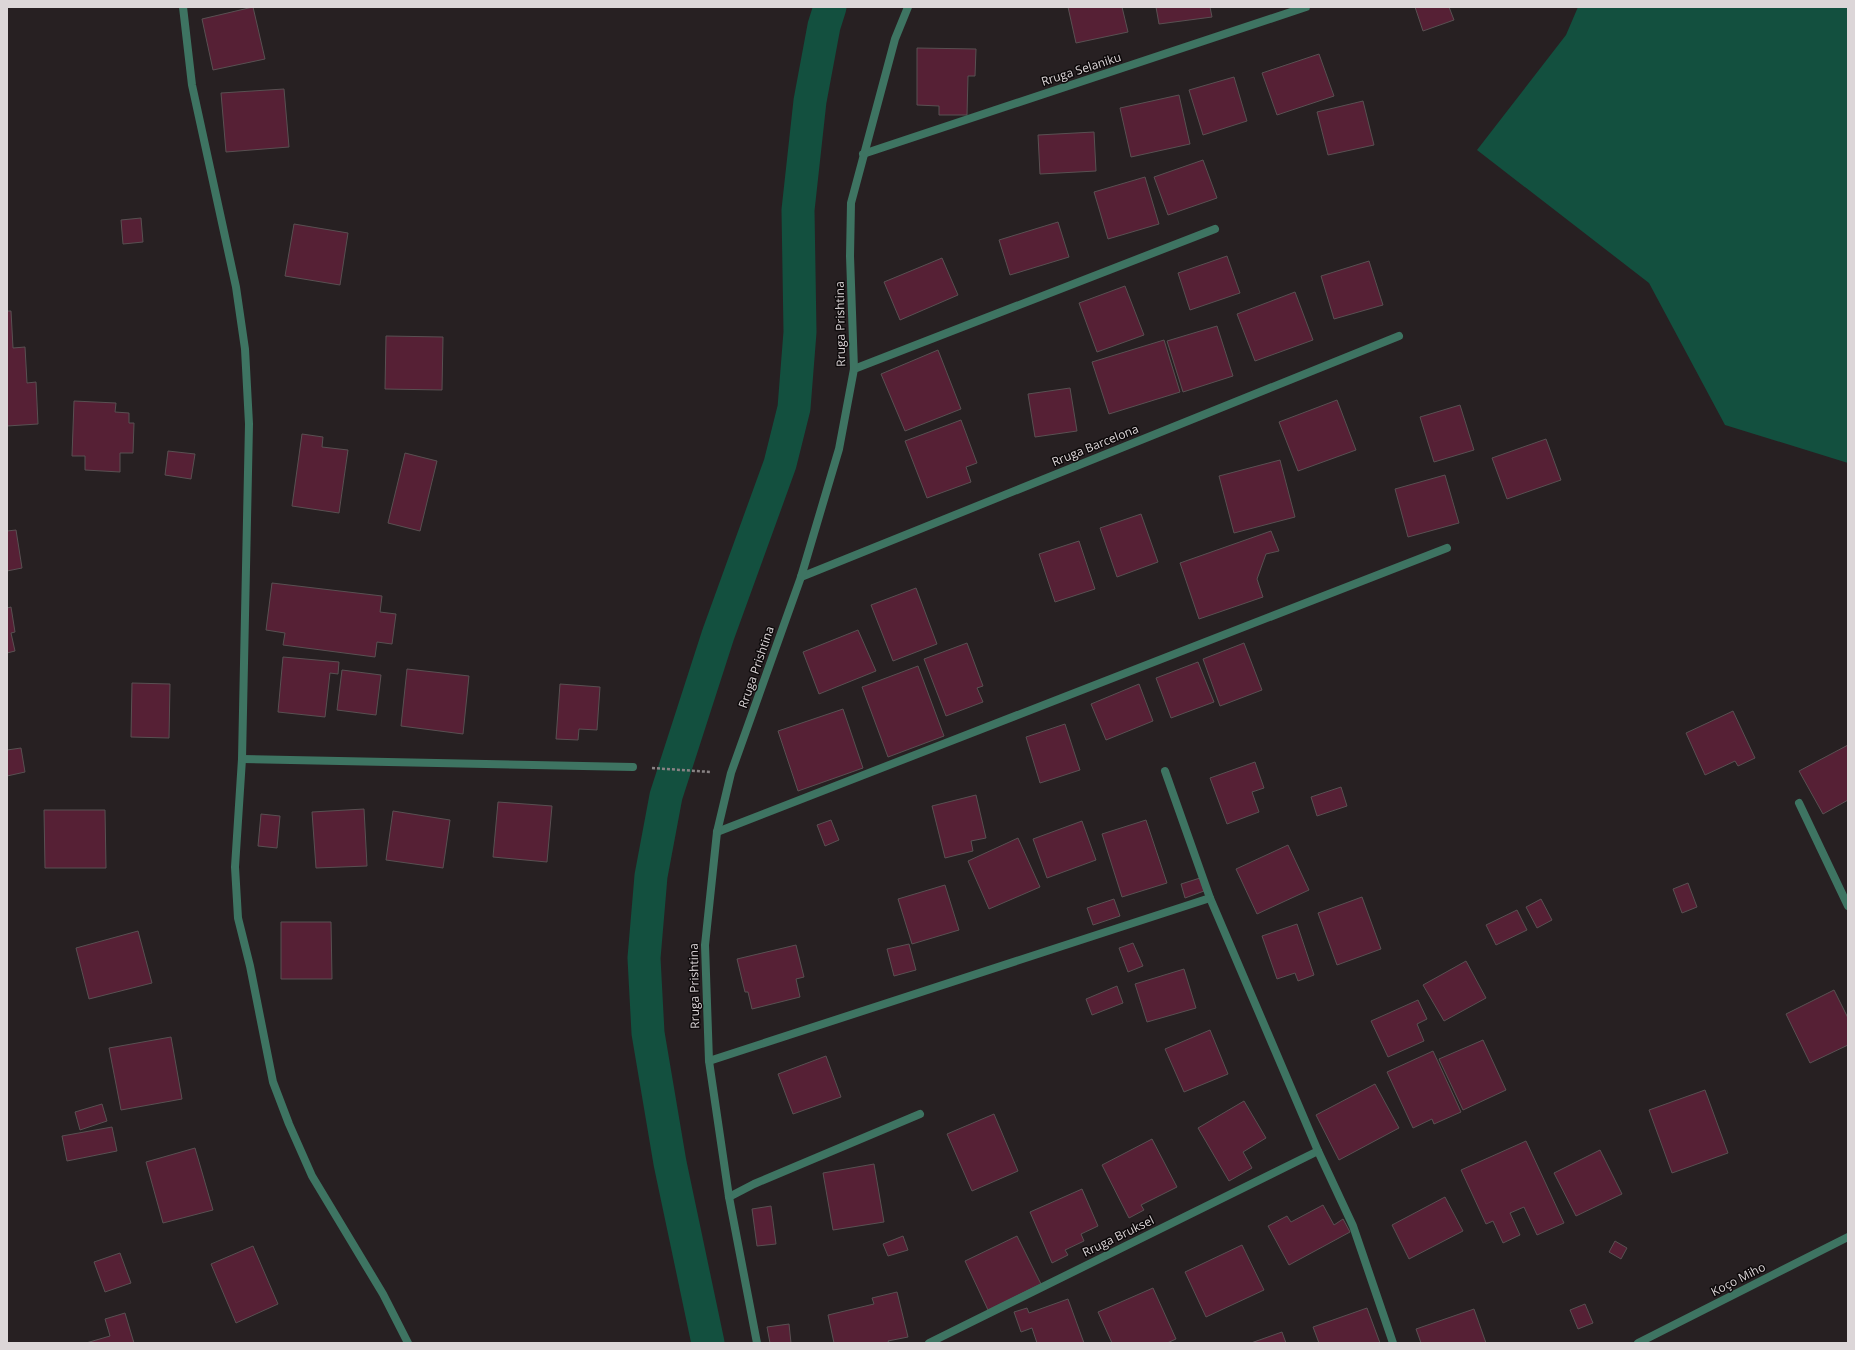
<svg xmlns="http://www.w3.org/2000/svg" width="1855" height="1350" viewBox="0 0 1855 1350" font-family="'Open Sans',sans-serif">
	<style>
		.water { fill: #13503f }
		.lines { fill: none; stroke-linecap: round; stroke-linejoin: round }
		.canal { stroke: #13503f; stroke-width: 33 }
		.building { fill: #562035; stroke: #595052 }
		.path { stroke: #888284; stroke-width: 2.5; stroke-dasharray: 3 2; stroke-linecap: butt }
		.minor { stroke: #3e7462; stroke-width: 8 }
		.tertiary { stroke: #3e7462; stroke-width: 8 }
		.labels { text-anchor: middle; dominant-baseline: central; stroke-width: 3; stroke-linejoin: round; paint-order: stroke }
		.street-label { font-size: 12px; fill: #dcd6d8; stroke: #0e0a0b }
	</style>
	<rect width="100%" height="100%" fill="#272022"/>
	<polygon class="water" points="1578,7 1848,7 1848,463 1725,425 1649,283 1477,150 1566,35"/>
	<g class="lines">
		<polyline class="canal" points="708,1343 670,1163 648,1033 644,958 651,876 666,796 718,635 780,464 794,408 800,332 798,210 810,101 824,26 830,7"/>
	</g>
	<g class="building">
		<polygon points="253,7 265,59 213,70 202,19"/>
		<polygon points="1068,7 1122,7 1128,32 1076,43"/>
		<polygon points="1156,7 1210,7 1212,17 1159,24"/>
		<polygon points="1415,7 1449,7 1454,20 1423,31"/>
		<polygon points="917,48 976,49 975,76 968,76 967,115 939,115 939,106 917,105"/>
		<polygon points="1319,54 1334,96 1277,115 1262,73"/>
		<polygon points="1234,77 1247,121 1203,135 1189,90"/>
		<polygon points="284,89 289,147 226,152 221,93"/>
		<polygon points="1179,95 1190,144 1131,157 1120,108"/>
		<polygon points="1363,101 1374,145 1328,155 1317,112"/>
		<polygon points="1094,132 1096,171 1040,174 1038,135"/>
		<polygon points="1203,160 1217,198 1168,215 1154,177"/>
		<polygon points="1145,177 1159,224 1108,239 1094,192"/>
		<polygon points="141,218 143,242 123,244 121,220"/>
		<polygon points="1058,222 1069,257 1010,275 999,240"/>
		<polygon points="294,224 348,233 340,285 285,276"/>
		<polygon points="1227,256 1240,293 1190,310 1178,273"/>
		<polygon points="942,258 958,295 900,320 884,282"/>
		<polygon points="1369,261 1383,305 1334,319 1321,276"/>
		<polygon points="1125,286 1144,335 1097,352 1079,303"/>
		<polygon points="1295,292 1313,340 1255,361 1237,314"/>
		<polygon points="7,311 11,311 13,348 25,347 27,383 36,382 38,424 7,426"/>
		<polygon points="1217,326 1233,376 1183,392 1167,341"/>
		<polygon points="386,336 443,337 442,390 385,389"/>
		<polygon points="1164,340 1180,392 1109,414 1092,362"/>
		<polygon points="938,350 961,409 905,431 881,374"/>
		<polygon points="1070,388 1077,431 1035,437 1028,394"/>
		<polygon points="1337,400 1356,450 1298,471 1279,422"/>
		<polygon points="74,401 116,403 115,412 129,413 129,423 134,423 133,453 120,453 120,472 85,470 85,456 72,456"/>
		<polygon points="1460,405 1474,450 1434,462 1420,417"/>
		<polygon points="961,420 977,463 966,467 971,482 927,498 905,441"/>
		<polygon points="302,434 323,437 322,447 348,450 339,513 292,506"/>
		<polygon points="1546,439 1561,480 1507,499 1492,458"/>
		<polygon points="168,451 195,454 191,479 165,475"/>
		<polygon points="405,453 437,461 420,531 388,523"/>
		<polygon points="1280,460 1295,517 1234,533 1219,476"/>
		<polygon points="1445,475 1459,523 1408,537 1395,489"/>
		<polygon points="1141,514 1158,562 1117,577 1100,528"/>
		<polygon points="16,530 22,568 7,571 7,531"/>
		<polygon points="1271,531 1279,551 1266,554 1257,579 1263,597 1199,619 1180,563"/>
		<polygon points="1079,541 1095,589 1055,602 1039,554"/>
		<polygon points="272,583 382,596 380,612 396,614 392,644 377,642 375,657 283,645 285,633 266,630"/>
		<polygon points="916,588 937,644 893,661 871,605"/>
		<polygon points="11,607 15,632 11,633 15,651 7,653 7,608"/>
		<polygon points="858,630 876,671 819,694 803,652"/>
		<polygon points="967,643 983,686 977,688 983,702 946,716 924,659"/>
		<polygon points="1244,643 1262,690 1220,706 1203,659"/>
		<polygon points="283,657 339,662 338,674 330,673 325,717 278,712"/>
		<polygon points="1198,662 1214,702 1171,718 1156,678"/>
		<polygon points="918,666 944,736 888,757 862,687"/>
		<polygon points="407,669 469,676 463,734 401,726"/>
		<polygon points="342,670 381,675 376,715 337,710"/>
		<polygon points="132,683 170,684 169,738 131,737"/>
		<polygon points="560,684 600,687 597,730 579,729 578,740 556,739"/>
		<polygon points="1139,684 1153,721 1106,740 1091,704"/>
		<polygon points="843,709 863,768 798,791 778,731"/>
		<polygon points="1733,711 1755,758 1738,766 1735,761 1705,775 1686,733"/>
		<polygon points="1065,724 1080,770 1040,783 1026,737"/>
		<polygon points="1848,745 1848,800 1823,814 1799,771"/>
		<polygon points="21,748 25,772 7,776 7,750"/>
		<polygon points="1255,762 1264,788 1252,792 1259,812 1227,824 1210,778"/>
		<polygon points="1341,787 1347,806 1317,816 1311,797"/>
		<polygon points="976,795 986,838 971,841 973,851 945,858 932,806"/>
		<polygon points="498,802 552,806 547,862 493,857"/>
		<polygon points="364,809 367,866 316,868 312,812"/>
		<polygon points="44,810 105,810 106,868 45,868"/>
		<polygon points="393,811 450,820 443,868 386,860"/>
		<polygon points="261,814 280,816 277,848 258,846"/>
		<polygon points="831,820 839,840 825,846 817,825"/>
		<polygon points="1146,820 1167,883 1122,897 1102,834"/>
		<polygon points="1082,821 1096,860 1047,878 1033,839"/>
		<polygon points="1018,838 1040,887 989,909 968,861"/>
		<polygon points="1288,845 1309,890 1257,914 1236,869"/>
		<polygon points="1200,878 1204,891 1185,898 1181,884"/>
		<polygon points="1688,883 1697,907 1682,913 1673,889"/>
		<polygon points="945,885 959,930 912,944 898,899"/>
		<polygon points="1362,897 1381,949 1337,965 1318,913"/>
		<polygon points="1114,899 1120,916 1093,925 1087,908"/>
		<polygon points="1541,899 1552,920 1537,928 1526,907"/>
		<polygon points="1517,910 1527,930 1496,945 1486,925"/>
		<polygon points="281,922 331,922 332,979 281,979"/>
		<polygon points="1297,924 1314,975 1298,981 1295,973 1277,979 1262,936"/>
		<polygon points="138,931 152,983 89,999 76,948"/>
		<polygon points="1133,943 1143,966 1128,972 1119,948"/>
		<polygon points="909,944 916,970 894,976 887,949"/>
		<polygon points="796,945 804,977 796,979 800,997 752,1009 748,992 745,992 737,959"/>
		<polygon points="1466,961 1486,998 1444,1021 1423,985"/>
		<polygon points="1184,969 1196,1008 1147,1022 1135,984"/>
		<polygon points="1117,986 1123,1003 1092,1015 1086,999"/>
		<polygon points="1834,990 1848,1018 1848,1045 1810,1063 1786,1014"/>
		<polygon points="1418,1000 1427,1019 1417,1024 1424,1041 1388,1057 1371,1021"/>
		<polygon points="1210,1030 1228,1074 1184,1092 1165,1049"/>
		<polygon points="171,1037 182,1099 121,1110 109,1048"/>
		<polygon points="1483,1040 1506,1090 1463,1110 1439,1059"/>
		<polygon points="1433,1051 1461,1112 1434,1124 1432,1119 1413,1128 1387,1072"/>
		<polygon points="826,1056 841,1097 793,1114 778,1074"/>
		<polygon points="1375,1084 1399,1128 1339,1160 1316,1115"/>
		<polygon points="1705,1090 1728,1153 1672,1173 1649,1110"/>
		<polygon points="1244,1101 1266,1138 1243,1152 1252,1168 1229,1181 1198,1128"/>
		<polygon points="102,1104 107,1121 80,1130 75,1112"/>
		<polygon points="994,1114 1018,1171 972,1191 947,1134"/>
		<polygon points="112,1127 117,1151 67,1161 62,1136"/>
		<polygon points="1152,1139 1177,1187 1141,1205 1144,1210 1129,1218 1102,1165"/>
		<polygon points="1526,1141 1564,1223 1537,1235 1524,1207 1510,1213 1520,1235 1503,1243 1493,1221 1486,1224 1461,1170"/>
		<polygon points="195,1148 213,1210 163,1223 146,1162"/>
		<polygon points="1600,1150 1622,1194 1576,1216 1554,1173"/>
		<polygon points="874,1164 884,1222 833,1230 823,1173"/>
		<polygon points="1082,1189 1098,1226 1081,1234 1084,1241 1065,1250 1068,1255 1052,1263 1030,1212"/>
		<polygon points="1445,1197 1463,1231 1409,1259 1392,1225"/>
		<polygon points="1323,1205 1334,1225 1343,1219 1350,1232 1289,1265 1268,1226 1287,1216 1291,1222"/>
		<polygon points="771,1206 776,1244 757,1246 752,1209"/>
		<polygon points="903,1236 908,1250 888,1256 883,1244"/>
		<polygon points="1017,1236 1041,1284 988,1310 965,1261"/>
		<polygon points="1615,1241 1627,1248 1621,1259 1609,1252"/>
		<polygon points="1242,1245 1264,1290 1206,1317 1185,1272"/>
		<polygon points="253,1246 278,1304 236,1323 211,1264"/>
		<polygon points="120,1253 131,1283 105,1292 94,1262"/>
		<polygon points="1153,1288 1176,1339 1167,1343 1112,1343 1098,1312"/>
		<polygon points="897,1292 908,1337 888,1341 889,1343 834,1343 828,1315 874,1304 872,1298"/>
		<polygon points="1068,1299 1084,1343 1037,1343 1032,1328 1021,1332 1014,1312 1027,1308 1029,1313"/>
		<polygon points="1585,1304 1593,1323 1578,1329 1570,1310"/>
		<polygon points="1367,1308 1380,1343 1319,1343 1313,1327"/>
		<polygon points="1474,1309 1486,1343 1421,1343 1416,1329"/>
		<polygon points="125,1313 134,1343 86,1343 110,1336 105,1319"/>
		<polygon points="789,1324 791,1343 770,1343 767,1327"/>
		<polygon points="1282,1332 1286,1343 1251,1343"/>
	</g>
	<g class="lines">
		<polyline class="path" points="652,768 711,772"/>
		<g class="minor">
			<polyline points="183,7 192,85 236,287 245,349 249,424 242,759 235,867 238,918 250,966 273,1082 289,1124 312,1176 383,1294 408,1343"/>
			<polyline points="863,154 1306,7"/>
			<polyline points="854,369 1215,229"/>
			<polyline points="801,577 1399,336"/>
			<polyline points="242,759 633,767"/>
			<polyline points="1165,771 1210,898 1318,1151 1353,1226 1393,1343"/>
			<polyline points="1799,803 1848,906"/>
			<polyline points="717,832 1447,548"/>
			<polyline points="709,1061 1210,898"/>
			<polyline points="729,1197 754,1184 920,1114"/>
			<polyline points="757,1343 729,1197 709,1061 705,945 717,832 731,773 801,577 839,449 854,369 850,256 851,203 895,39 908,7"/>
			<polyline points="929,1343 1318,1151"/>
		</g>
		<polyline class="tertiary" points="1638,1343 1848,1237"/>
	</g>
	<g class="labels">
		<g class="street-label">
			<text transform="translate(1081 69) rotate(-18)">Rruga Selaniku</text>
			<text transform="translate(840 324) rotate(-91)">Rruga Prishtina</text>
			<text transform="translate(1095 445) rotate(-22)">Rruga Barcelona</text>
			<text transform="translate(756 667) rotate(-71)">Rruga Prishtina</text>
			<text transform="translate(694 986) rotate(-91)">Rruga Prishtina</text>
			<text transform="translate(1118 1236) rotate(-26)">Rruga Bruksel</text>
			<text transform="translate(1738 1279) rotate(-27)">Koço Miho</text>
		</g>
	</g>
	<rect width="1855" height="1350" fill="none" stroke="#dcd6d8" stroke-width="16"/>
</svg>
